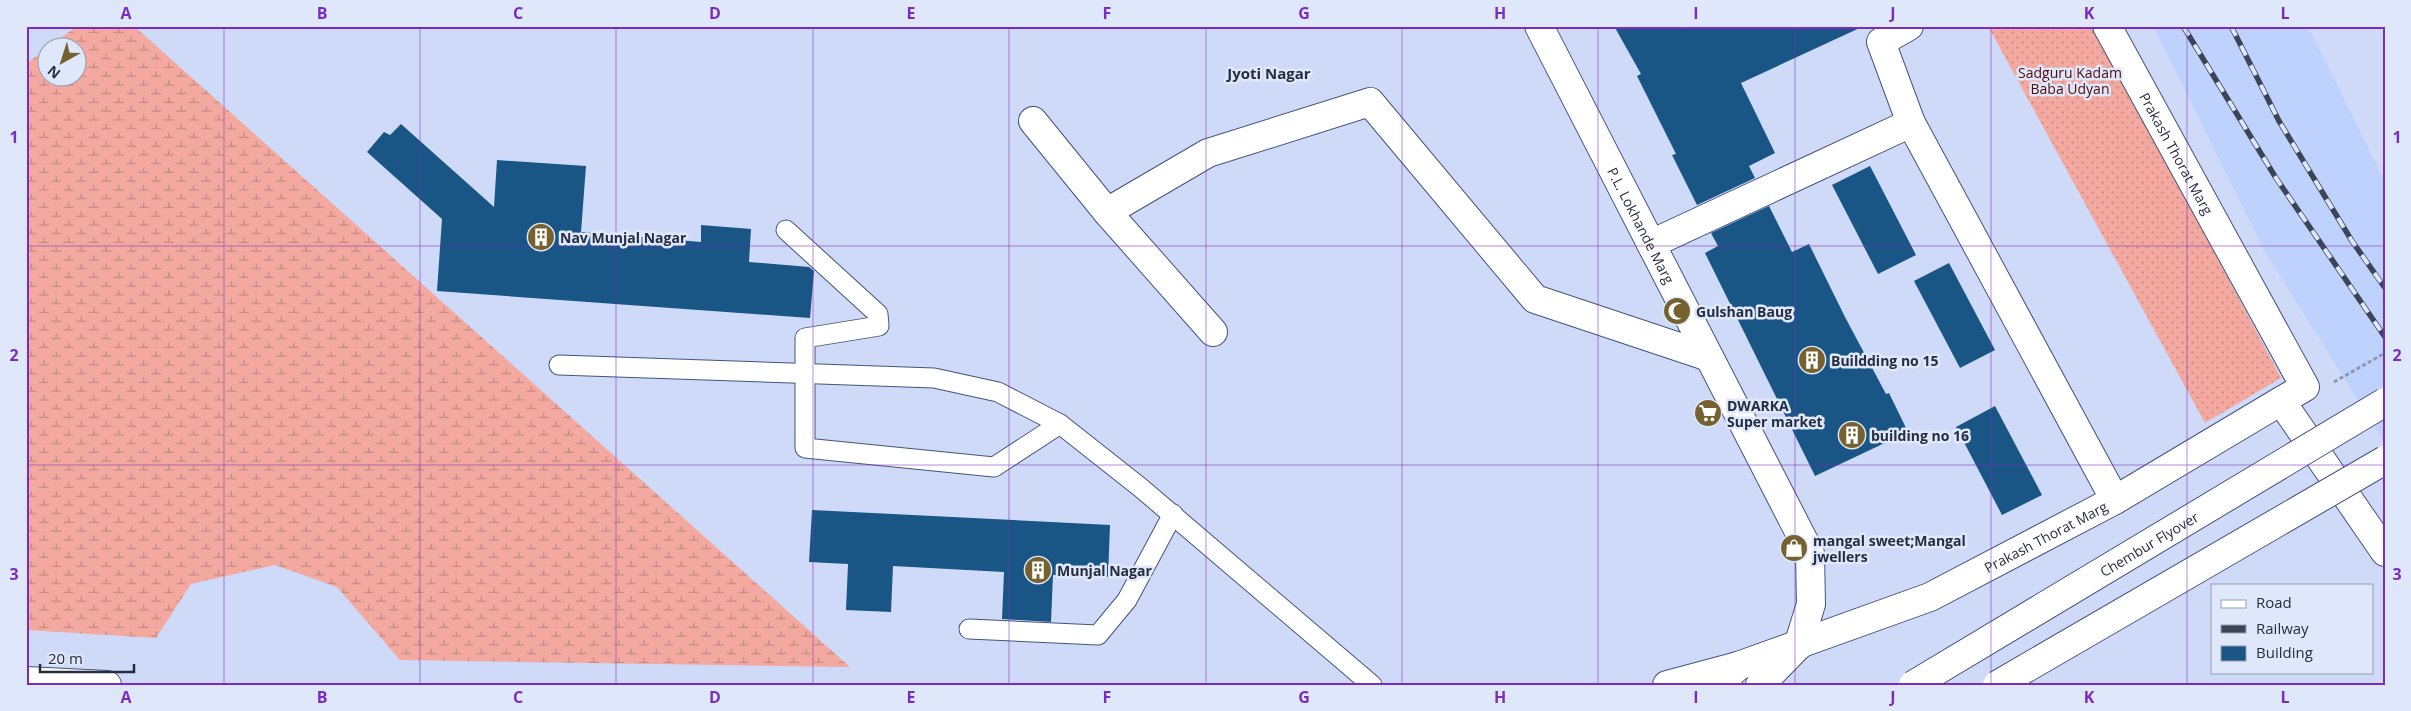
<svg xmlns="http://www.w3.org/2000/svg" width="2411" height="711" viewBox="0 0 2411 711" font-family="'Open Sans',sans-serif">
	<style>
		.built { fill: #bfd2fe }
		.grass { fill: url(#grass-dots) }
		.wetland { fill: url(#wetland-marsh) }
		.building { fill: #195686 }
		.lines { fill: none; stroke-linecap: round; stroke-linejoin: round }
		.lane-casing { stroke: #43547d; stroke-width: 21 }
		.street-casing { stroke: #43547d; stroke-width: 30 }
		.secondary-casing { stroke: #43547d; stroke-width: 30 }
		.highway-casing { stroke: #43547d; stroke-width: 30 }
		.path { stroke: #8d97b0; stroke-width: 3; stroke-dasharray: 4 2.5; stroke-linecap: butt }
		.lane { stroke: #fff; stroke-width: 19 }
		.street { stroke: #fff; stroke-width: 28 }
		.secondary { stroke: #fff; stroke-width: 28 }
		.highway { stroke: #fff; stroke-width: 28 }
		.rail-casing { stroke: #3c4458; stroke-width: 5.5 }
		.rail { stroke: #dfe8fb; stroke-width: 4; stroke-dasharray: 11; stroke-linecap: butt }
		.secondary-bridge-casing { stroke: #43547d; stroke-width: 30; stroke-linecap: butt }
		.secondary-bridge { stroke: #fff; stroke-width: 28 }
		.grid { fill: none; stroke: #7b2cbf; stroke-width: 1; stroke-opacity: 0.55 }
		.labels { text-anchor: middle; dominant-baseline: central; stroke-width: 5; stroke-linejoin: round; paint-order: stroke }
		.park-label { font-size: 14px; fill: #520909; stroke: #dfe8fb }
		.street-label { font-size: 14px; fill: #252d3f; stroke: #dfe8fb }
		.poi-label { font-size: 14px; font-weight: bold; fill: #252d3f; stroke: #dfe8fb; text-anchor: start }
		.neighbourhood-label { font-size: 15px; font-weight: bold; fill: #252d3f; stroke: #dfe8fb }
		.neatline { fill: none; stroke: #7b2cbf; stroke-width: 2 }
		.grid-label { font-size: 16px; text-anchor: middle; font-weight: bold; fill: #7b2cbf }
	</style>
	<defs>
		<pattern id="grass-dots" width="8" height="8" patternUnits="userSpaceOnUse" patternTransform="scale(1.25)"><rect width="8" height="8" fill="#f3a9a0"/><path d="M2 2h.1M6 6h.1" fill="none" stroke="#c58a84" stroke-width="1.8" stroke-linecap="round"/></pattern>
		<pattern id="wetland-marsh" width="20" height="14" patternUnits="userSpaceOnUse" patternTransform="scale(1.25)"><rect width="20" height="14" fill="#f3a9a0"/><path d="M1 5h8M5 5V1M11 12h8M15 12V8" fill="none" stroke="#c58a84"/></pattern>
	</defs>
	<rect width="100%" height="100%" fill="#cedaf7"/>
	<polygon class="built" points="2153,26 2308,26 2385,182 2385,443 2265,252"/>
	<polygon class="grass" points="1988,26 2094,26 2281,378 2205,423"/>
	<polygon class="wetland" points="77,26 134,26 850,667 400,660 337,587 275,565 191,584 156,638 26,630 26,64 47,48 48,78 78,78 78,48 49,47"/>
	<g class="building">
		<polygon points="1614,26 1864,26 1741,83 1775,153 1749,166 1755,178 1697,205 1672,155 1676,154 1637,76 1641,74"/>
		<polygon points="401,124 494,207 497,160 586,166 581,232 701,242 701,225 751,229 749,262 809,267 814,271 810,318 437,291 442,219 367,152 384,132 390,135"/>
		<polygon points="1870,166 1916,255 1878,274 1832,185"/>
		<polygon points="1769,206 1792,252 1809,244 1845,317 1886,394 1889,393 1908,432 1815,476 1705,253 1718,246 1711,233"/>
		<polygon points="1949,263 1995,350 1960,368 1914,281"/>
		<polygon points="1995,406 2042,495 2002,515 1956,427"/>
		<polygon points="812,510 1110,525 1108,577 1053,575 1051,622 1002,619 1004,572 893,566 891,612 846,610 848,564 809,562"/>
	</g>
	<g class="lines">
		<g class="lane-casing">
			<g id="lane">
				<polyline points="786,230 878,314 879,326 805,338 805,448 994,467 1060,424"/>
				<polyline points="559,365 934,378 998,392 1060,424 1141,488 1372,685"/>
				<polyline points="969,629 1098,635 1127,600 1173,514"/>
			</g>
		</g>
		<g class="street-casing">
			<g id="street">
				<polyline points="1909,26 1881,42 1911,123 2115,500"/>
				<path id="s1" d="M2107,26L2305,387L2281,401"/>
				<polyline points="1033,121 1107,212 1213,332"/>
				<polyline points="1107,212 1208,153 1370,102 1535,299 1709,357"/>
				<polyline points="1651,244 1911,123"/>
			</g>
		</g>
		<g class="secondary-casing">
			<g id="secondary">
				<path id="s2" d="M1539,26L1810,553L1811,604L1798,646"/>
				<polyline points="26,681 107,685"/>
				<path id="s3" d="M1667,685L1738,666L1930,597L2115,500L2281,401L2385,552"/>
			</g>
		</g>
		<g class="highway-casing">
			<g id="highway">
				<polyline points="1719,685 1738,666"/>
				<polyline points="1760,685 1798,646"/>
			</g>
		</g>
		<polyline class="path" points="2334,382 2385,353"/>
		<use href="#lane" class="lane"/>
		<use href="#street" class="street"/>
		<use href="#secondary" class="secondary"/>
		<use href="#highway" class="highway"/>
		<g class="rail-casing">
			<g id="rail">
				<polyline points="2183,26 2276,178 2385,337"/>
				<polyline points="2231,26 2279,121 2352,241 2385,288"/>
			</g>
		</g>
		<use href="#rail" class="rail"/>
		<g class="secondary-bridge-casing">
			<g id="secondary-bridge">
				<path id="s4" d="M1913,685L2385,402"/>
				<polyline points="1997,685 2385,460"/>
			</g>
		</g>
		<use href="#secondary-bridge" class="secondary-bridge"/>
	</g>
	<path class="grid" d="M224,26V685M420,26V685M616,26V685M813,26V685M1009,26V685M1206,26V685M1402,26V685M1598,26V685M1795,26V685M1991,26V685M2187,26V685M26,246H2385M26,465H2385"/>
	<defs>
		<g id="building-disc" transform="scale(1.4375)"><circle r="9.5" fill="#766130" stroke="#dfe8fb"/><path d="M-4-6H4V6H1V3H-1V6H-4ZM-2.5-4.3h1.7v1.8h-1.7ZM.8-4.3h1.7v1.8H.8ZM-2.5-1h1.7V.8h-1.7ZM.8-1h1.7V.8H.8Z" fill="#fff"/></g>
		<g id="mosque-disc" transform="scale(1.4375)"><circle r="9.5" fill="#766130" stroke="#dfe8fb"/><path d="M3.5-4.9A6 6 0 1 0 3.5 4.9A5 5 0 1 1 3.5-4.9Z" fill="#fff"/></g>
		<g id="supermarket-disc" transform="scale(1.4375)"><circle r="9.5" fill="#766130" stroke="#dfe8fb"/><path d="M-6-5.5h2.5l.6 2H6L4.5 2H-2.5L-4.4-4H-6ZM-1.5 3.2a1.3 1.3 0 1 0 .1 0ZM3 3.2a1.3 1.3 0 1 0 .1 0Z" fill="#fff"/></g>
		<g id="shop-disc" transform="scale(1.4375)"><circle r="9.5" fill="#766130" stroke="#dfe8fb"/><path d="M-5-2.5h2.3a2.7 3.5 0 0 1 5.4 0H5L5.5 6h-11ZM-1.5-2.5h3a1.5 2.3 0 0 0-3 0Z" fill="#fff"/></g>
	</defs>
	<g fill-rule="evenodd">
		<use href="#building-disc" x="541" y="237"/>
		<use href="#mosque-disc" x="1677" y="311"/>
		<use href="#building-disc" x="1812" y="360"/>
		<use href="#supermarket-disc" x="1708" y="413"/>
		<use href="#building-disc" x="1852" y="435"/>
		<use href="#shop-disc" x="1794" y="548"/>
		<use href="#building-disc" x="1038" y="570"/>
	</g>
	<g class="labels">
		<g class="park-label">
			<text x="2070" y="72">Sadguru Kadam<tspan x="2070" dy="16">Baba Udyan</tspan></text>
		</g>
		<g class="street-label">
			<text stroke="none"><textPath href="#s1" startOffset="145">Prakash Thorat Marg</textPath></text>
			<text stroke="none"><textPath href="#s2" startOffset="224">P.L. Lokhande Marg</textPath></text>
			<text stroke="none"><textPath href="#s3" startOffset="408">Prakash Thorat Marg</textPath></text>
			<text stroke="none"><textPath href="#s4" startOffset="275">Chembur Flyover</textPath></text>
		</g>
		<g class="poi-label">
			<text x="560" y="237">Nav Munjal Nagar</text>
			<text x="1696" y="311">Gulshan Baug</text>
			<text x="1831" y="360">Buildding no 15</text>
			<text x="1727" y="405">DWARKA<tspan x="1727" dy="16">Super market</tspan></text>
			<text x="1871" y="435">building no 16</text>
			<text x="1813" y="540">mangal sweet;Mangal<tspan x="1813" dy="16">jwellers</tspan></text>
			<text x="1057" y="570">Munjal Nagar</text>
		</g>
		<g class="neighbourhood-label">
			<text x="1269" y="73">Jyoti Nagar</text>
		</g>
	</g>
	<rect width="2411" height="711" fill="none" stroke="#dfe8fb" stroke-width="55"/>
	<rect x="2211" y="584" width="162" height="90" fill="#dfe8fb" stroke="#959db0"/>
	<rect x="2221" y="600" width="25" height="8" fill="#ffffff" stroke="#959db0"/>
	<text x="2256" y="608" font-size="15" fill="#252d3f">Road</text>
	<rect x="2221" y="625" width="25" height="8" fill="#3c4458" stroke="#959db0"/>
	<text x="2256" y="634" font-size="15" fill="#252d3f">Railway</text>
	<rect x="2221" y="646" width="25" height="15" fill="#195686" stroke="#959db0"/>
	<text x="2256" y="658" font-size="15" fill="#252d3f">Building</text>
	<g transform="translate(62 62) rotate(219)"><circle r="24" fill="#dfe8fb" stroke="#959db0"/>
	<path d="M0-4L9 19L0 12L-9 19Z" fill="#766130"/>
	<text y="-8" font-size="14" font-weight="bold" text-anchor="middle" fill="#252d3f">N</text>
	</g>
	<path d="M40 664v8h94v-8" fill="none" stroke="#252d3f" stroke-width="2.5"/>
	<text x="48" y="664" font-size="15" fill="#252d3f" stroke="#dfe8fb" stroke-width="4" paint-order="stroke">20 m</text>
	<rect x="28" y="28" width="2356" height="656" class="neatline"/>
	<g class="grid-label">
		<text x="126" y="19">A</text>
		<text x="322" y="19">B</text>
		<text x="518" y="19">C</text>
		<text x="715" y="19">D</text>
		<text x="911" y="19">E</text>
		<text x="1107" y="19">F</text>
		<text x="1304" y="19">G</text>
		<text x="1500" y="19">H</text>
		<text x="1696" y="19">I</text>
		<text x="1893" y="19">J</text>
		<text x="2089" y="19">K</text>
		<text x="2285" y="19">L</text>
		<text x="14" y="143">1</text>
		<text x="2397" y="143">1</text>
		<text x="14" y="361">2</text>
		<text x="2397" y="361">2</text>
		<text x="14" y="580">3</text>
		<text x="2397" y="580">3</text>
		<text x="126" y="703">A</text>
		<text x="322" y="703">B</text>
		<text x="518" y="703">C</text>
		<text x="715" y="703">D</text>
		<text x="911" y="703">E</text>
		<text x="1107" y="703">F</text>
		<text x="1304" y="703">G</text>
		<text x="1500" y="703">H</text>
		<text x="1696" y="703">I</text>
		<text x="1893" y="703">J</text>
		<text x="2089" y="703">K</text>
		<text x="2285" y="703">L</text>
	</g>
</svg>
